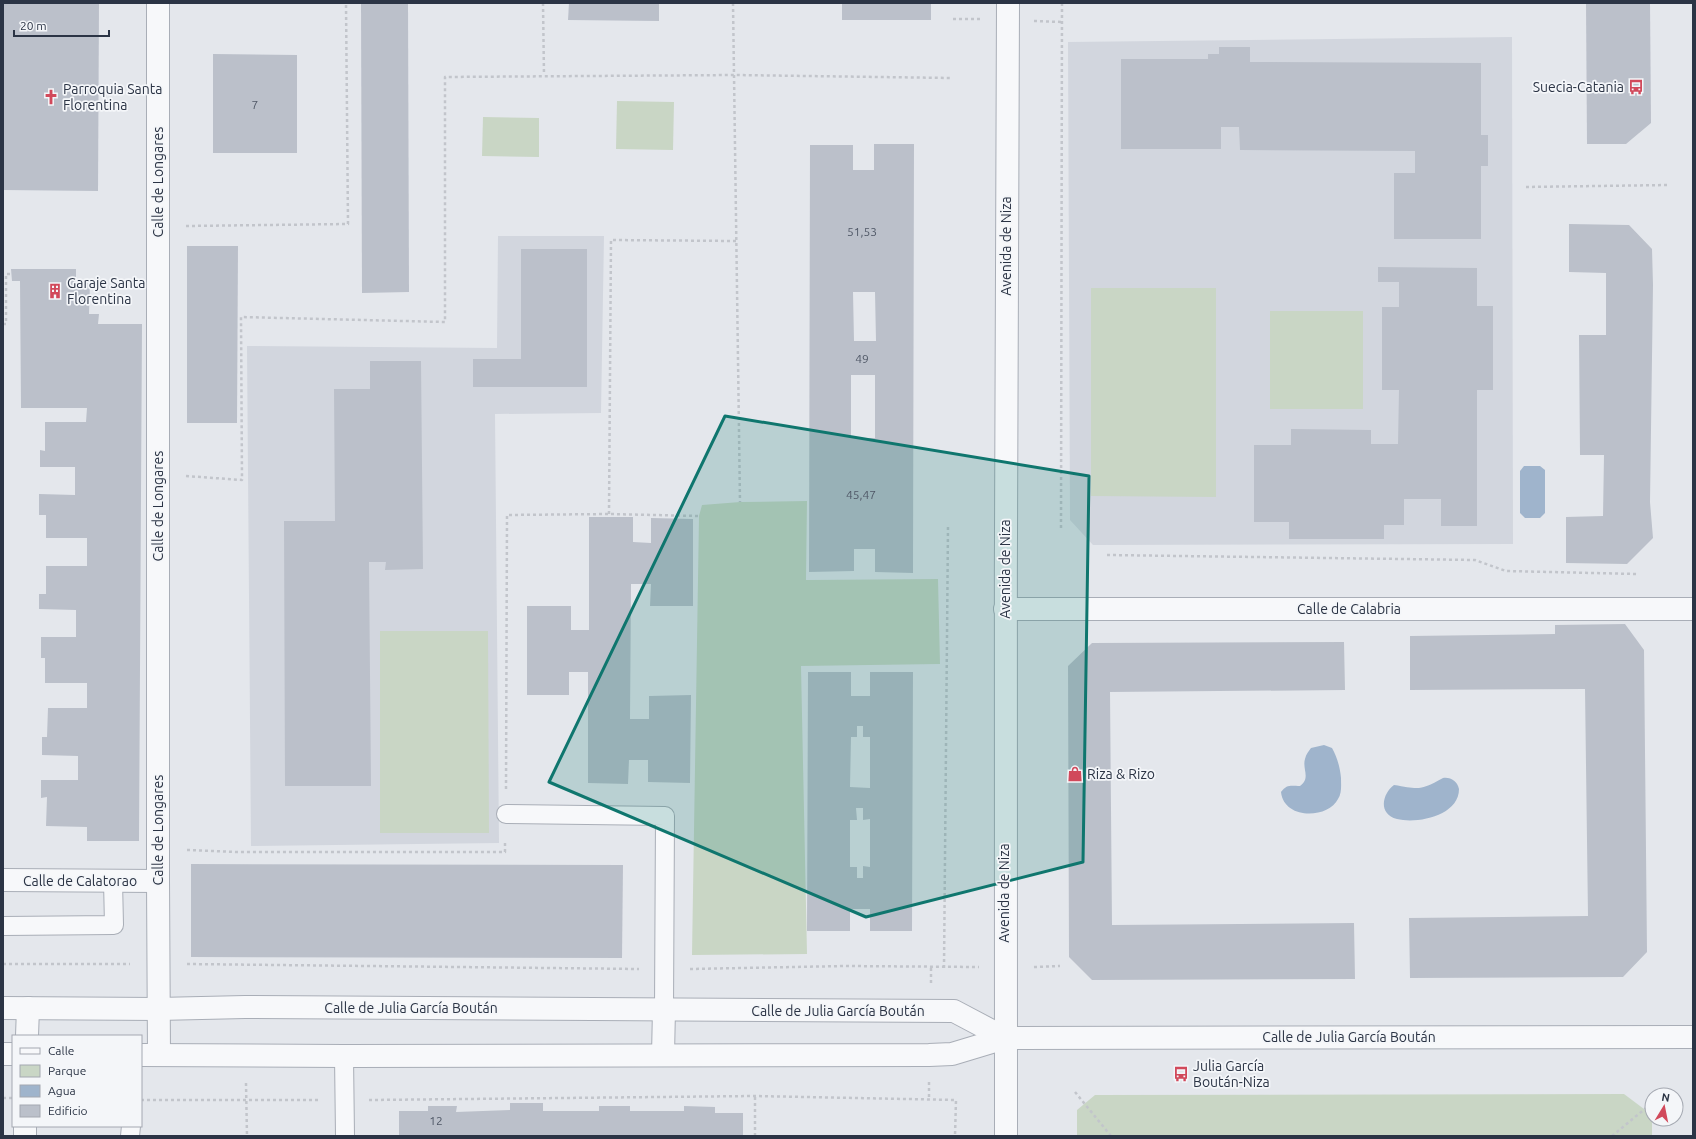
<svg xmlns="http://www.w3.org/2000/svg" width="1696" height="1139" viewBox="0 0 1696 1139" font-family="Ubuntu,sans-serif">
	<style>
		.built { fill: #d2d6de }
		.green { fill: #c9d6c5 }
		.water { fill: #9fb4cc }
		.building { fill: #bbc0ca; fill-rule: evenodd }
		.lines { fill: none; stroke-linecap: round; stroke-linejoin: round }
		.service-casing { stroke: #a9aeb7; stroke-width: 20 }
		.minor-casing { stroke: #a9aeb7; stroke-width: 24 }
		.path { stroke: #c2c5cb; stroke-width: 2.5; stroke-dasharray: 3 3; stroke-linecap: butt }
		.service { stroke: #f7f8fa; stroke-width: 18 }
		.minor { stroke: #f7f8fa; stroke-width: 22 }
		.marked { fill: #0f766e; fill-opacity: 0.2; stroke: #0f766e; stroke-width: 3; stroke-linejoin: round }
		.labels { text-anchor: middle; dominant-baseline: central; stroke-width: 3.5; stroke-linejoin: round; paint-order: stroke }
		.number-label { font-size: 12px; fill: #4f5766 }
		.poi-label { font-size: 14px; fill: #2b3445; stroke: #f4f6f9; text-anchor: start }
		.street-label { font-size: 14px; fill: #2b3445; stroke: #f4f6f9 }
	</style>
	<rect width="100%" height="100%" fill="#e4e7ec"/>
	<g class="built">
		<polygon points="1512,37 1513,544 1093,545 1070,520 1068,42"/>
		<polygon points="498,236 604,236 601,413 495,414 499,843 251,846 247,346 497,348"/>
	</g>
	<g class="green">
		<polygon points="617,101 674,102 673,150 616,149"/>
		<polygon points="483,117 539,118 539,157 482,156"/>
		<polygon points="1091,288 1216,288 1216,497 1091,496"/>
		<rect x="1270" y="311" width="93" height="98"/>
		<polygon points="807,501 806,580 938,579 940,664 801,666 807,954 692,955 699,516 702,505 740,502"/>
		<polygon points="380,631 488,631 489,833 380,833"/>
		<polygon points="1624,1094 1652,1115 1652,1136 1077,1136 1077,1110 1095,1095"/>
	</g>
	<g class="water">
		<polygon points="1524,466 1540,466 1545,470 1545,513 1540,518 1525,518 1520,513 1520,471"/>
		<path d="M1324,745L1332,748C1337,757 1340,767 1341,778C1341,785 1342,793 1338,799C1328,819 1284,820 1281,792C1287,784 1291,786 1300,786C1311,778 1302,769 1305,759C1306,754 1309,751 1311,748Z"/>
		<path d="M1443,778C1451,777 1457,781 1459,789C1459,816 1417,824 1397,819C1378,814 1382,794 1394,785C1419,789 1420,791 1443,778Z"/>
	</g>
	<g class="building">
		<polygon points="3,3 99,3 98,191 3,190"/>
		<polygon points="361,3 408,3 409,292 362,293"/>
		<polygon points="569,3 659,3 659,21 568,20"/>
		<rect x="842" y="3" width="89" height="17"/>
		<polygon points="1586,3 1650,3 1651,123 1626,144 1587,144"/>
		<polygon points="1219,47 1250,47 1250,62 1481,63 1481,135 1488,135 1488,166 1481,166 1481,239 1394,239 1394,173 1415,173 1415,151 1240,150 1239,127 1221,127 1221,149 1121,149 1121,59 1208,59 1208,54 1219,54"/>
		<polygon points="213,54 297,55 297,153 213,153"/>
		<path d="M874,144H914L913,573L875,572V549H854V571L809,572L810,145H853V170H874ZM853,292H875L876,341H854ZM851,375H875V438H851Z"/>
		<polygon points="1569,224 1629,225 1652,249 1653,285 1650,502 1653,538 1627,564 1566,563 1566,517 1603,516 1604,455 1580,455 1579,335 1606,335 1606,273 1569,272"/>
		<polygon points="187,246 238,246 237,423 187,423"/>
		<polygon points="521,249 587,249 587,387 473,387 473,359 521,359"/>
		<polygon points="1378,267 1477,268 1477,306 1493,306 1493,390 1477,390 1477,526 1441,526 1441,499 1404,499 1404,525 1384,525 1384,539 1289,539 1289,522 1254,522 1254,445 1291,445 1291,429 1371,430 1371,444 1398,444 1399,390 1382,390 1382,307 1399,307 1399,282 1378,282"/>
		<polygon points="11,269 76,269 76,282 90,282 89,314 99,314 98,324 142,324 139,841 87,841 87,827 46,826 47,797 41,798 41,780 78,780 78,756 42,755 42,737 47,737 48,708 87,708 87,683 45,683 45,658 41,658 41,637 76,637 76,610 39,609 39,594 46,594 46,566 87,566 87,538 46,538 46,515 39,515 39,494 75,495 75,467 40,467 40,450 45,451 45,422 86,422 87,408 21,408 20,281 12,281"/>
		<polygon points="370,361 421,361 423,569 385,570 386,562 369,562 371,786 285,786 284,521 335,521 334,389 370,389"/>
		<polygon points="589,517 633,517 633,542 651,543 651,518 693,519 693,606 650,606 651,584 631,584 630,719 649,719 649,696 691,695 690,783 648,782 648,760 629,760 628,784 588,783 588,672 569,672 569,695 527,695 527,606 571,606 571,630 589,630"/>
		<polygon points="1625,624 1644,650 1647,952 1623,977 1410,978 1409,918 1588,916 1585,689 1410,690 1410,636 1555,634 1555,625"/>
		<polygon points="1344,642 1345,690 1110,692 1112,925 1354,923 1355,979 1092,980 1069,957 1068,666 1092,643"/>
		<path d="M808,672H851V696H870V672H913L912,931H870V909H850V931H807ZM857,726H863V737H870V788L850,787L851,737H857ZM856,808H863V820L870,819V867L863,866V878H857V867H850V820H857Z"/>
		<polygon points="191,864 623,865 622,958 191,957"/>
		<polygon points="510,1103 543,1103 543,1111 599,1111 599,1106 630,1106 630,1111 684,1111 684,1106 715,1107 715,1113 743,1113 743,1136 399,1136 399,1111 428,1111 428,1106 457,1106 456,1112 510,1110"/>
	</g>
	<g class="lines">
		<g class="service-casing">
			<g id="service">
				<polyline points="506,814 665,816 664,1009"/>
				<polyline points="3,926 114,925 113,881"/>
				<polyline points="344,1056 345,1136"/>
				<polyline points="130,1136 131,1126"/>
			</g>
		</g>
		<g class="minor-casing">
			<g id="minor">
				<polyline points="158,3 158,881 159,1055"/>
				<polyline points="1005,609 1693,609"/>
				<polyline points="3,880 158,881"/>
				<polyline points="3,1008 158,1009 245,1007 954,1011 1005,1038"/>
				<polyline points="27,1036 28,1008"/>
				<polyline points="3,1054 13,1054"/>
				<polyline points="141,1055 344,1056 929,1055 952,1054 1005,1038 1693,1037"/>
				<polyline points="663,1055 664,1009"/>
				<polyline points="25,1136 25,1126"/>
				<path d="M1006,1136C1004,758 1007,381 1008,3"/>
			</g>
		</g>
		<g class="path">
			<polyline points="543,3 544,75"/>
			<polyline points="733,3 740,502"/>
			<polyline points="953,19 980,19"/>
			<polyline points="1034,21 1062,22"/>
			<polyline points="1526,187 1669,185"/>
			<polyline points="186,226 348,224 346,3"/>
			<polyline points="3,324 6,324 6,274 11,274"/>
			<polyline points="186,476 242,480 241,317 445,322 445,77 734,75 952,78"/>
			<polyline points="609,514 611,240 736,241"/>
			<polyline points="1061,528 1062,3"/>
			<polyline points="1107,555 1475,560 1506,571 1637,574"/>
			<polyline points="506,789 507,515 609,514 699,516"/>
			<polyline points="187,850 236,852 505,852 505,840"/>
			<polyline points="3,964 130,964"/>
			<polyline points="187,964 639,969"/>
			<polyline points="1034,967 1060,966"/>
			<polyline points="944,968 948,526"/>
			<polyline points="690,969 845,966 979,967"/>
			<polyline points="931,983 931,968"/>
			<polyline points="929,1082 929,1099"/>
			<polyline points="246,1083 247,1136"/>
			<polyline points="1075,1092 1111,1136"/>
			<polyline points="1662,1095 1664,1094"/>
			<polyline points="3,1098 13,1098"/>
			<polyline points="141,1100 318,1100"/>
			<polyline points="369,1100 755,1096 956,1100 955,1136"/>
			<polyline points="755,1136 755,1096"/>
			<polyline points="1612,1136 1652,1103"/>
		</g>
		<use href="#service" class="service"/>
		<use href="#minor" class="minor"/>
	</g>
	<path class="marked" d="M725,416L1089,476L1083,862L866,917L549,782Z"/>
	<defs>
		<g id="bus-bare" transform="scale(1.2)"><path d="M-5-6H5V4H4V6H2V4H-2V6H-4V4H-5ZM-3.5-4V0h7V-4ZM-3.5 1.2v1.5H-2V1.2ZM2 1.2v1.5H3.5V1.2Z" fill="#d1495b" stroke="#f4f6f9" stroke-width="2.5" paint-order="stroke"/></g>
		<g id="church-bare" transform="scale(1.2)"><path d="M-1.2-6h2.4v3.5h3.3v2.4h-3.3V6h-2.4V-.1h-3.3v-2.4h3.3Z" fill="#d1495b" stroke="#f4f6f9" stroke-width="2.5" paint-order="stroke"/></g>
		<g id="building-bare" transform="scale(1.2)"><path d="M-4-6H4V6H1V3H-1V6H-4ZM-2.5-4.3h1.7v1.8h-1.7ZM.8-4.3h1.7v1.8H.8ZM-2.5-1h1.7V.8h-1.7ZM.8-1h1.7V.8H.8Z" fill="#d1495b" stroke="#f4f6f9" stroke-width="2.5" paint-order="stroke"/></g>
		<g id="shop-bare" transform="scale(1.2)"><path d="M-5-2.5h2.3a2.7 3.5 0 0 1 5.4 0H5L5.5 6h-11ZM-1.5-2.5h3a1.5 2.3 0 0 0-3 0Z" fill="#d1495b" stroke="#f4f6f9" stroke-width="2.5" paint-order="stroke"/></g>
	</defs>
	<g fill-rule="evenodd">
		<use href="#bus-bare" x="1636" y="87"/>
		<use href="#church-bare" x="51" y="97"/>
		<use href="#building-bare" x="55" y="291"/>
		<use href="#shop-bare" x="1075" y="774"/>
		<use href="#bus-bare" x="1181" y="1074"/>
	</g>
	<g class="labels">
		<g class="number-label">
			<text x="255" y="104">7</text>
			<text x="862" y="231">51,53</text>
			<text x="862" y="358">49</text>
			<text x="861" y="494">45,47</text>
			<text x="436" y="1120">12</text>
		</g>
		<g class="poi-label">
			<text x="1624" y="87" text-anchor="end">Suecia-Catania</text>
			<text x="63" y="89">Parroquia Santa<tspan x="63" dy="16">Florentina</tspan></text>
			<text x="67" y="283">Garaje Santa<tspan x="67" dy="16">Florentina</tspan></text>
			<text x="1087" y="774">Riza &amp; Rizo</text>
			<text x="1193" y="1066">Julia García<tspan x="1193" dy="16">Boután-Niza</tspan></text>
		</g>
		<g class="street-label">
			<text transform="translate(158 182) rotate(-90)">Calle de Longares</text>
			<text transform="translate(1006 246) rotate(-90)">Avenida de Niza</text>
			<text transform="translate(158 506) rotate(-90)">Calle de Longares</text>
			<text transform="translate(1005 569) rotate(-90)">Avenida de Niza</text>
			<text x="1349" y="609">Calle de Calabria</text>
			<text transform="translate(158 830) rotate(-90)">Calle de Longares</text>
			<text x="80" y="881">Calle de Calatorao</text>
			<text transform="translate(1004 893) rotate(-90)">Avenida de Niza</text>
			<text x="411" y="1008">Calle de Julia García Boután</text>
			<text x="838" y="1011">Calle de Julia García Boután</text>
			<text x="1349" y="1037">Calle de Julia García Boután</text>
		</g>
	</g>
	<rect width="1696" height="1139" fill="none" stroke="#2b3445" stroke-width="8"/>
	<rect x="12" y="1035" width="130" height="92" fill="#f4f6f9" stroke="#a4a8b1"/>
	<rect x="20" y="1048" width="20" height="6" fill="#f7f8fa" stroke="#a4a8b1"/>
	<text x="48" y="1055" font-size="12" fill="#2b3445">Calle</text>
	<rect x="20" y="1065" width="20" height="12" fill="#c9d6c5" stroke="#a4a8b1"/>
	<text x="48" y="1075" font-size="12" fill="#2b3445">Parque</text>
	<rect x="20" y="1085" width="20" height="12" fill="#9fb4cc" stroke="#a4a8b1"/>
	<text x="48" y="1095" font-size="12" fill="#2b3445">Agua</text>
	<rect x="20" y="1105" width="20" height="12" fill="#bbc0ca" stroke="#a4a8b1"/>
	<text x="48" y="1115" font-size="12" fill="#2b3445">Edificio</text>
	<g transform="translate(1664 1107) rotate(10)"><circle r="19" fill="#f4f6f9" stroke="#a4a8b1"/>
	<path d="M0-3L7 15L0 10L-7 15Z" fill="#d1495b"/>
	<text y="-6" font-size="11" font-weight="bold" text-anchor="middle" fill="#2b3445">N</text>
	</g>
	<path d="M14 30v6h95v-6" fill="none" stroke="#2b3445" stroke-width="2"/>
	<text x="20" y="30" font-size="12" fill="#2b3445" stroke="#f4f6f9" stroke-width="3" paint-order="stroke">20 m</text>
</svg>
